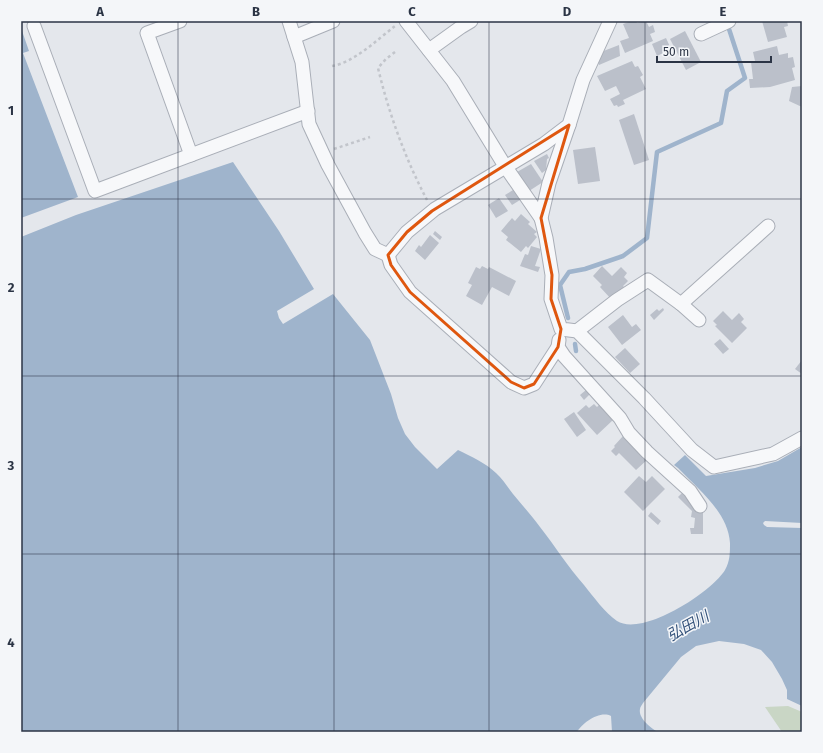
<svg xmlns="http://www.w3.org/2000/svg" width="823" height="753" viewBox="0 0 823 753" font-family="'Fira Sans','Noto Sans JP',sans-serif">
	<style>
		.green { fill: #c9d6c5 }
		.water { fill: #9fb4cc }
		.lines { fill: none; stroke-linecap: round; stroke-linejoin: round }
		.stream { stroke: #9fb4cc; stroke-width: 4.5 }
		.building { fill: #bbc0ca }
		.street-casing { stroke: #a9aeb7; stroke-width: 15 }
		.path { stroke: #c2c5cb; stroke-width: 2.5; stroke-dasharray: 3 3; stroke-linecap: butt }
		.street { stroke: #f7f8fa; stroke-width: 13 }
		.marked { fill: none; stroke: #df570f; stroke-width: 3; stroke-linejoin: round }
		.grid { fill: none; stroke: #2b3445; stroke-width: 1; stroke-opacity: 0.55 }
		.labels { text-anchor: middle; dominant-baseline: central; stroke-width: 3; stroke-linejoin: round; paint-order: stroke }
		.water-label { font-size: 15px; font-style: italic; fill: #34527a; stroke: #f4f6f9 }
		.neatline { fill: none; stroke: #2b3445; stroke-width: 1.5 }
		.grid-label { font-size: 13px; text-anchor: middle; font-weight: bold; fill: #2b3445 }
	</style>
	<rect width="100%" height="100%" fill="#e4e7ec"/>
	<polygon class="green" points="788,706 802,712 802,732 782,732 765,707"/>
	<g class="water">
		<polygon points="21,28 29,51 23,53 78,197 21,218"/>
		<path d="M233,162L279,231L314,289L277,311L279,318L283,324L333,294L370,340L391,394L398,418L405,434L415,447L437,469L458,450C470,456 486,463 496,473C503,479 508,488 513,494C522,505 532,516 540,527C555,546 568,567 584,585C593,596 605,613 617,621C642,637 711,593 725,570C730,561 730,553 730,543C728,512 698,489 678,468L674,465L685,455L706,476L755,468L778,461L802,447V523L765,521L763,523L764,525L767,527L802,528V706L787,699V690L782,679L772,662L761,650L744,644L719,641L696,646L681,657L643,703C642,705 640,707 640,709C638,718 651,728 658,732H612L611,716C600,710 582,723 577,732H21V237L76,215Z"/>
	</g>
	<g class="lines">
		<g class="stream">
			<polyline points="568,318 560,285 569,272 585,269 623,256 647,238 657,152 721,123 727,91 745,78 729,29"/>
			<polyline points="575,344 576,351"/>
		</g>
	</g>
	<g class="building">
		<polygon points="632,21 636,21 637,23 646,21 649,27 653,25 655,32 650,34 653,41 625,53 620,41 629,38 623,24"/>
		<polygon points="762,21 787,21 788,26 784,27 787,37 768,42"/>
		<polygon points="685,31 701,62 686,70 670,39"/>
		<polygon points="666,38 671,49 657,56 652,44"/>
		<polygon points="619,45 620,56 599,65 598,62 601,52"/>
		<polygon points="777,46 779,55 788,53 788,58 793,57 795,67 792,68 795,80 770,87 750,88 749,79 753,79 751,62 755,61 753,52"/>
		<polygon points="632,61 635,67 638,66 643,75 640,77 646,89 623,100 625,104 618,107 617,105 614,106 610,99 620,94 616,86 605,91 597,76"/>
		<polygon points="802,86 802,107 789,101 792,87"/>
		<polygon points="634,114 649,160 634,165 619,120"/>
		<polygon points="595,147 600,181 578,184 573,150"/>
		<polygon points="547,154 549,158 547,159 546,170 542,173 534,161"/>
		<polygon points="531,164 543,182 529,191 517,172"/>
		<polygon points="513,190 520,200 512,205 505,195"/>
		<polygon points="499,198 508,211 496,218 488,205"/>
		<polygon points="521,214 530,222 528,224 537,232 534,234 537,237 528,248 526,246 521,252 506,240 508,237 501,231 512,218 515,221"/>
		<polygon points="435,231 442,237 440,240 433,234"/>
		<polygon points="430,235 439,243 425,260 415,251 419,245 421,247"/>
		<polygon points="531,246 541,249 535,266 540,267 538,272 520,266 525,254 528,255"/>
		<polygon points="482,266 488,269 489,267 516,281 509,296 492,287 482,305 466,296 472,285 468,283 476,267 480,269"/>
		<polygon points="602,266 612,276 621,267 627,273 624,277 628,281 623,286 624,287 612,300 600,287 602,285 593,276"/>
		<polygon points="663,308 664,310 654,320 650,315 657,309 659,311"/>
		<polygon points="723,311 732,320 739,313 744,319 741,322 747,328 732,343 715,326 717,325 713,321"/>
		<polygon points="623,315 632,327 636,324 641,330 622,345 608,327"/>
		<polygon points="720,339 729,349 723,354 714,344"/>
		<polygon points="625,348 640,364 630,373 615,357"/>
		<polygon points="802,360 802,374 795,369"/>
		<polygon points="586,390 590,394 584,400 580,395"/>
		<polygon points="594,404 597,407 599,405 613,420 597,435 577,413 586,405 589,408"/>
		<polygon points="574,412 586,430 577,437 564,419"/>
		<polygon points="623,436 648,459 636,470 619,453 616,456 611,451 615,447 614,446"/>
		<polygon points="639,476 646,482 652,476 665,489 643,511 624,492"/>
		<polygon points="682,493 698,511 703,512 703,534 691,534 690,528 694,528 695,518 691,517 692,511 678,497"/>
		<polygon points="651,512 661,521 658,525 648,516"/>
	</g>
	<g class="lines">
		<g class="street-casing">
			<g id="street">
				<polyline points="180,21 147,33 191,155"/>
				<polyline points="289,21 302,62 309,124 328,165 365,233 375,249 388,255 407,232 435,209 544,144 569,125 583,80 610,21"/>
				<polyline points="406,21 453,81 505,166 541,218"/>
				<polyline points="34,26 95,191 308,111"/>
				<polyline points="701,34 729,21"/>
				<polyline points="294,37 333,21"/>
				<polyline points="429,50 461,27 471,21"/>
				<polyline points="569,125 549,183 541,218 546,238 552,275 551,299 561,329 577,331 644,398 692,450 714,467 773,454 802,438"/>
				<polyline points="388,255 391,265 410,292 511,382 524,388 534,384 558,347"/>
				<polyline points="681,304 768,226"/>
				<polyline points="577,331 617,300 648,280 681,304 699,320"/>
				<polyline points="559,340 558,347 564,356 620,418 629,433 647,452 690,491 700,506"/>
			</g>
		</g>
		<g class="path">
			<path d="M395,52L386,59L378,68C389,114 405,158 427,200"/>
			<path d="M332,66C353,63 377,40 395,26"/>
			<polyline points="334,149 370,137"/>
		</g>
		<use href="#street" class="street"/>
	</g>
	<path class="marked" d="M569,125L541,218L552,275L551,299L561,329L558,347L534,384L524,388L511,382L410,292L391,265L388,255L407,232L432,211Z"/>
	<path class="grid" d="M178,21V732M334,21V732M489,21V732M645,21V732M21,199H802M21,376H802M21,554H802"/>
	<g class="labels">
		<g class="water-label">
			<text transform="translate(688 626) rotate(-29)">弘田川</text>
		</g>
	</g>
	<rect width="823" height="753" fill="none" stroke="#f4f6f9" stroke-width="44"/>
	<path d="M657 56v6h114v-6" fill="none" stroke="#2b3445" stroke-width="2"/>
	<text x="663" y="56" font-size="12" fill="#2b3445" stroke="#f4f6f9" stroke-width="3" paint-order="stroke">50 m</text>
	<rect x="22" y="22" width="779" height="709" class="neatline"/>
	<g class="grid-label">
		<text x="100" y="16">A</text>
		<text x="256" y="16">B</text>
		<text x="412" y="16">C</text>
		<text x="567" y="16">D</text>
		<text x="723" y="16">E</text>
		<text x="11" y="115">1</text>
		<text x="11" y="292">2</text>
		<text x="11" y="470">3</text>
		<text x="11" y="647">4</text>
	</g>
</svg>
